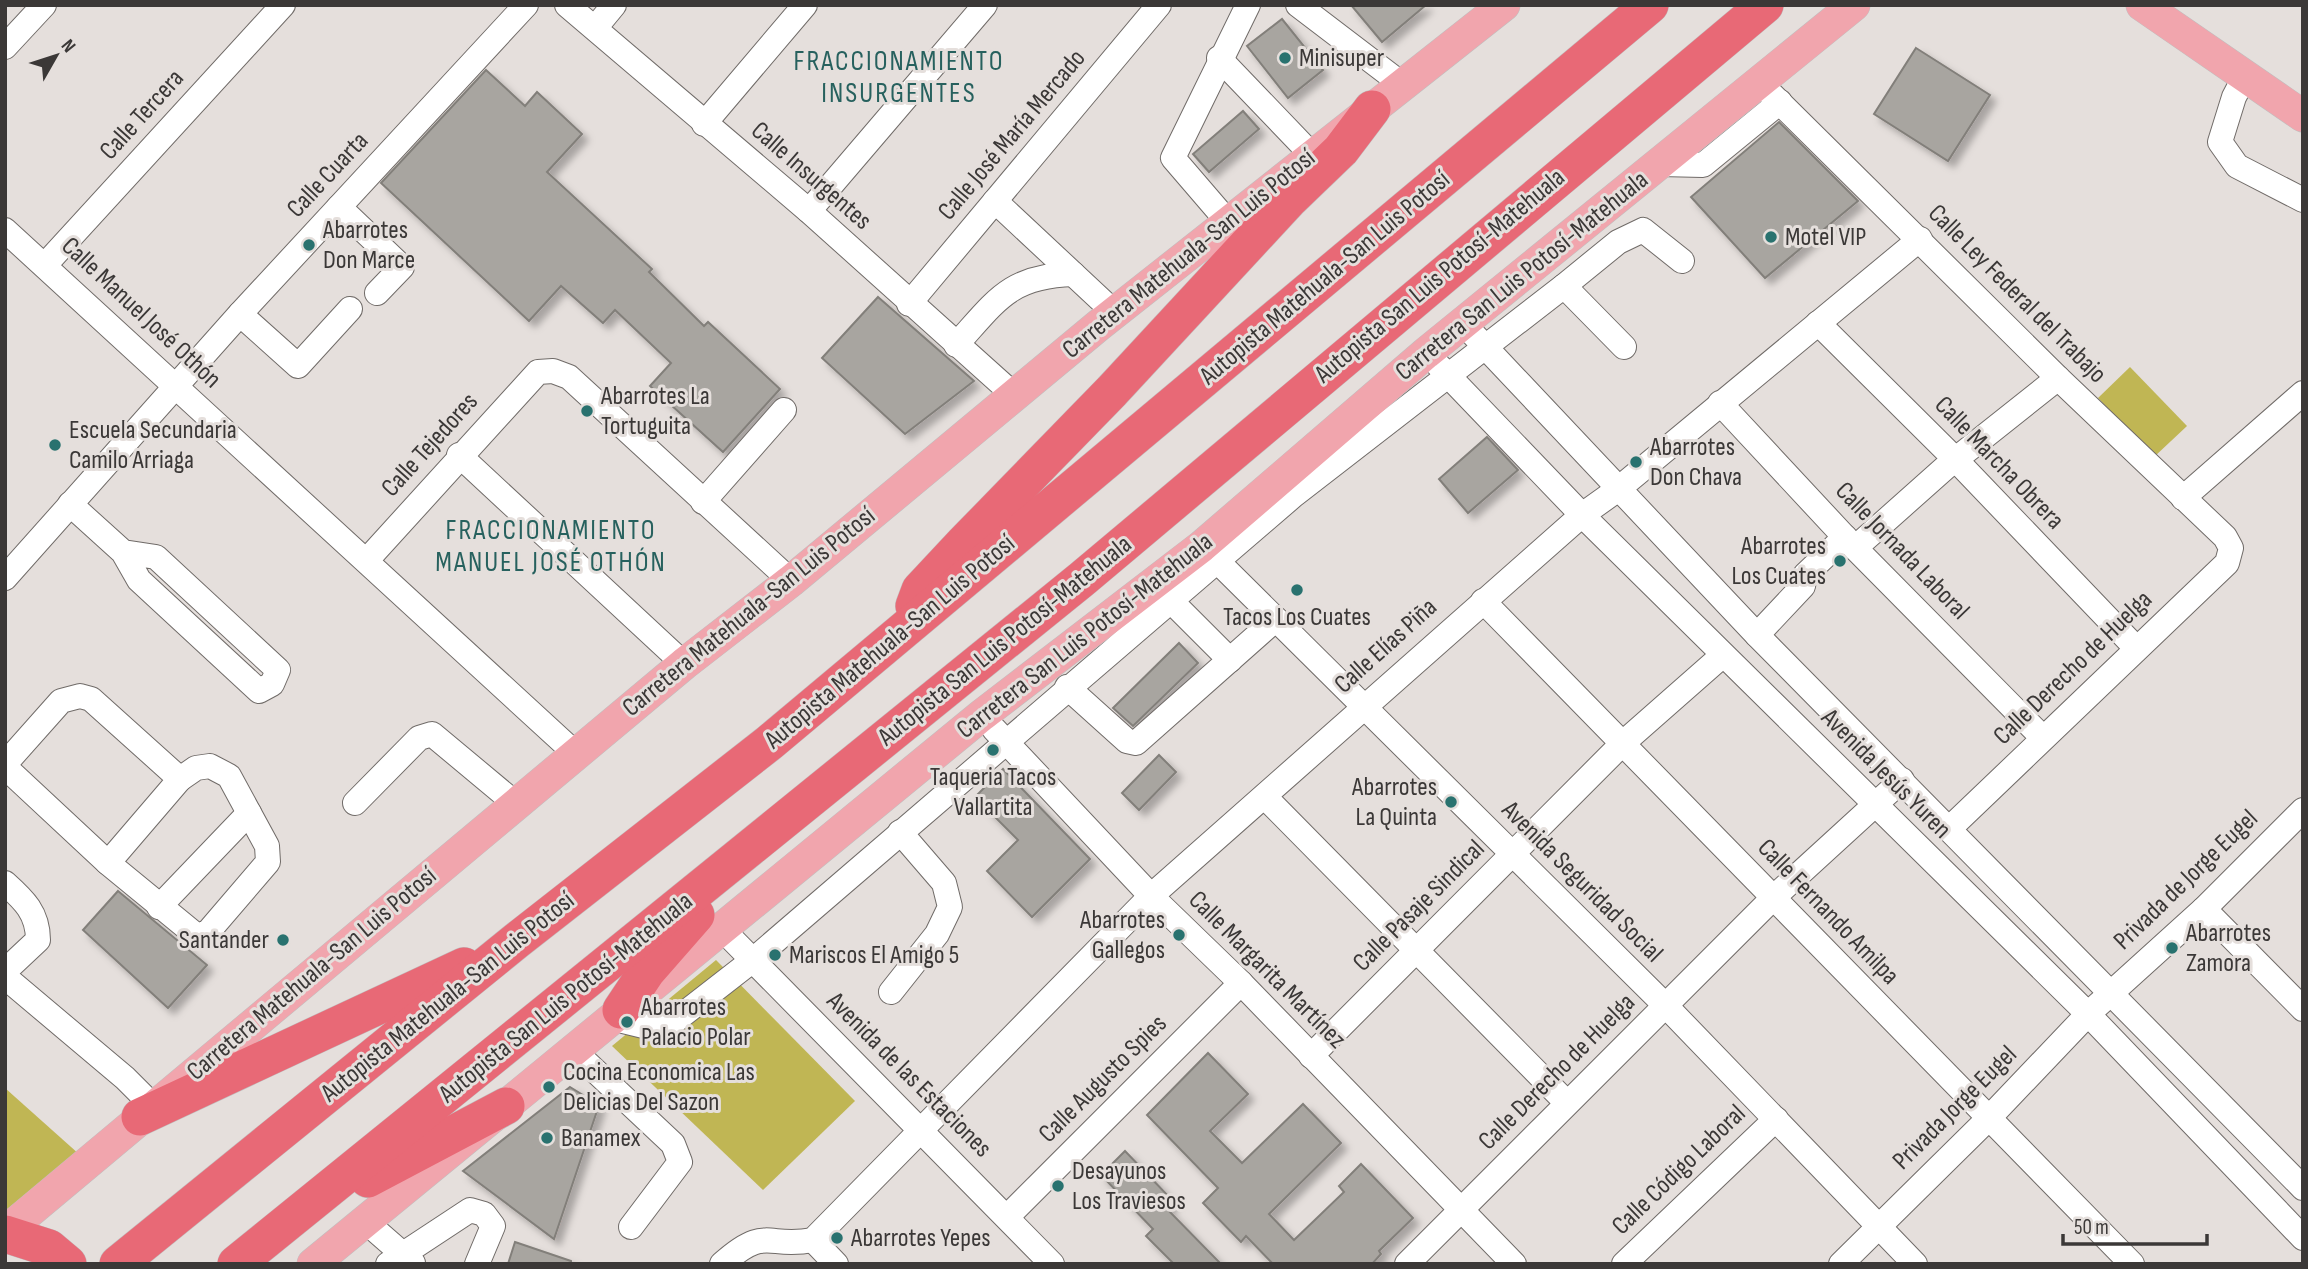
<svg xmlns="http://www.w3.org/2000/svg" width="2308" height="1269" viewBox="0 0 2308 1269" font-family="'Sofia Sans Condensed',sans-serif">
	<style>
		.green { fill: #c0b654 }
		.building { fill: #a8a5a0; stroke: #827f7a; stroke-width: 2; filter: url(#shadow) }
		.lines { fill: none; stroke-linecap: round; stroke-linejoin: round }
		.minor-casing { stroke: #706b68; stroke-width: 26 }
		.major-casing { stroke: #c0bfbf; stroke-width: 33 }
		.highway-casing { stroke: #c0bfbf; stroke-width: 38 }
		.minor { stroke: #fff; stroke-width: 24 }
		.major { stroke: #f1a5ad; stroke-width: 32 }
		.highway { stroke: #e86976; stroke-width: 37 }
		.poi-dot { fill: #29726f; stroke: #e5dfdc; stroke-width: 2.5 }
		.labels { text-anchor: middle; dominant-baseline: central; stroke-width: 6; stroke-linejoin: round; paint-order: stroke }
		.poi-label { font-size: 26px; fill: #3b3837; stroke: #e5dfdc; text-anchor: start }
		.street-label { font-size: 26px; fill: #3b3837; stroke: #e5dfdc }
		.neighbourhood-label { font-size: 28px; letter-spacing: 2px; fill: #27615e; stroke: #e5dfdc }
	</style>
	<defs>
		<filter id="shadow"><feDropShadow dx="6" dy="6" stdDeviation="3.5" flood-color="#0004"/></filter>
	</defs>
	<rect width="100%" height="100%" fill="#e5dfdc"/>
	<g class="green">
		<polygon points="2130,367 2187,426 2154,457 2098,398"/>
		<polygon points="716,960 855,1101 763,1190 612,1046"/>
		<polygon points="5,1088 80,1155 5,1211"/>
	</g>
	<g class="building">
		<polygon points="1351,5 1426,5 1382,42"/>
		<polygon points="1282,19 1323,70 1288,98 1247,46"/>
		<polygon points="1916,48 1990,95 1948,161 1874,114"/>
		<polygon points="486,70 525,106 537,92 582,134 547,172 652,269 649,272 704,326 708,322 780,389 723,452 650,386 671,363 615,310 603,323 561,286 529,321 381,183"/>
		<polygon points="1243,111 1259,129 1209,172 1193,154"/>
		<polygon points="1779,122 1858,201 1765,278 1691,197"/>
		<polygon points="878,297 974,381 905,434 822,358"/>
		<polygon points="1487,437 1518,470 1468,513 1439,479"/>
		<polygon points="1179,643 1198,663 1133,726 1113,708"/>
		<polygon points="1159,755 1176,772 1139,810 1122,793"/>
		<polygon points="1003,769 1090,859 1032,917 987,871 1018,840 975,797"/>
		<polygon points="118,891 207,965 168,1008 83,930"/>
		<polygon points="1208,1053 1248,1094 1210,1131 1242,1163 1303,1104 1341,1143 1269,1214 1294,1240 1344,1192 1339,1186 1361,1164 1413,1218 1379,1251 1381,1254 1372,1264 1273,1264 1246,1236 1241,1242 1203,1203 1218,1188 1147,1115"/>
		<polygon points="570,1087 599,1105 554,1239 463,1171"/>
		<polygon points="1125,1151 1173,1201 1166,1208 1221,1264 1174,1264 1146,1236 1153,1229 1101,1175"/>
		<polygon points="515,1242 571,1261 571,1264 508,1264"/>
	</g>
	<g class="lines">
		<g class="minor-casing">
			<g id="minor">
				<polyline points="567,5 809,211 1014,395"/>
				<polyline points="1298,5 1403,85"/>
				<polyline points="595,28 614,5"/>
				<polyline points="5,47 44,5"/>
				<polyline points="1219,58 1312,155"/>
				<polyline points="2245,76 2234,97 2220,142 2237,166 2303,200"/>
				<polyline points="1760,83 2058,378 2225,537 2231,548 2227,563 1950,828"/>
				<polyline points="704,124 805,5"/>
				<polyline points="1660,164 1703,165 1780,102"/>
				<polyline points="995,201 1116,314"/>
				<polyline points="339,207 402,267 377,293"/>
				<polyline points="809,211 985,5"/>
				<polyline points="1228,222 1173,158 1248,5"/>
				<polyline points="5,230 576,754"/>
				<polyline points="45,265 283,5"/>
				<polyline points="1564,286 1618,242 1643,230 1682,261"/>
				<polyline points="909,304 1159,5"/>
				<polyline points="240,314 298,366 350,309"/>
				<polyline points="1818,323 1956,460 2136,648"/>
				<polyline points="1474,335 1757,635 2303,1188"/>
				<path d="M956,345C996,301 1009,276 1073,274"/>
				<polyline points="1439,366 1582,515 2088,1014 2303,1238"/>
				<polyline points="1720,403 1855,548 2043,738"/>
				<polyline points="459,455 684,664"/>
				<polyline points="2183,498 2303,393"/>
				<polyline points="703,502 784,410"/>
				<polyline points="70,504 123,552 139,580 259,691 272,684 278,670 156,557 123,552"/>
				<polyline points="1855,548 1946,467 2058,378"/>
				<polyline points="1205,549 1666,1006 1915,1264"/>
				<polyline points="367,560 538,372 553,371 569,377 791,581"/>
				<polyline points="5,578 240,314 526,5"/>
				<polyline points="1170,600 1230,660"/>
				<polyline points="1483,601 2132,1264"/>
				<polyline points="1757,635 1803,586 1805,575 1845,537"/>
				<polyline points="1067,687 1127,741 1136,743 1276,619"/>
				<polyline points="994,729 1151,896 1241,983 1514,1264"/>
				<polyline points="5,764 61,701 80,696 91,699 180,779 108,863"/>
				<polyline points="5,767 108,863 197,936 208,932 268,862 267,846 229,776 210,766 196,768 180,779"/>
				<polyline points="1265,797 1567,1103"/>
				<polyline points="355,803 419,738 432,734 516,804"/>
				<path d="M5,883C24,900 38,913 38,940L5,971"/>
				<polyline points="159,907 249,813"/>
				<polyline points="2204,909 2303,1009"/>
				<polyline points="723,930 1052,1264"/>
				<polyline points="5,977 125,1078 153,1106"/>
				<polyline points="891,992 937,934 950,907 944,883 900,832"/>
				<polyline points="611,1018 648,1027 672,1023 753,960 1294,495 1564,286 1624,347"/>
				<polyline points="573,1050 673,1144 680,1162 631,1227"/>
				<polyline points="1311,1056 1623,743 1723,655"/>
				<polyline points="1007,1217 1241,983"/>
				<polyline points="366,1222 413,1263"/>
				<polyline points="813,1240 836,1264"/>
				<polyline points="388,1264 470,1210 484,1214 493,1226 477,1264"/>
				<path d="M722,1264C767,1224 766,1249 813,1240L1151,896L1582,515L1617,490L1920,239"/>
				<polyline points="1407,1264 1773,898 1902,780"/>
				<polyline points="1624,1264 1776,1119"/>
				<polyline points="1841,1264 1988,1119 2088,1014 2204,909 2303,810"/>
			</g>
		</g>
		<g class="major-casing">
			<g id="major">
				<polyline points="2142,5 2303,116"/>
				<polyline points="5,1232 684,664 791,581 1099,325 1504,5"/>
				<polyline points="313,1264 982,715 1202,546 1426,353 1854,5"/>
			</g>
		</g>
		<g class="highway-casing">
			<g id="highway">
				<polyline points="914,606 920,590 963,544 1112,391 1289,200 1341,150 1372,109"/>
				<polyline points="621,1010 647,971 696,915"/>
				<polyline points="140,1117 464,966"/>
				<polyline points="368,1179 506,1106"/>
				<polyline points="5,1234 49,1248 68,1264"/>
				<polyline points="118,1264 516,941 769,743 1650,5"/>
				<polyline points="236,1264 1082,579 1765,5"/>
			</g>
		</g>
		<use href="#minor" class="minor"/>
		<use href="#major" class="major"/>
		<use href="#highway" class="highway"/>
	</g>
	<g class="poi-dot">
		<circle cx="1285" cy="58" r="7"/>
		<circle cx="1771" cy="237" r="7"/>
		<circle cx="309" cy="245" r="7"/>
		<circle cx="587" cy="411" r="7"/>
		<circle cx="55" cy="445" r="7"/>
		<circle cx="1636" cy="462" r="7"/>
		<circle cx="1840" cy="561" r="7"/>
		<circle cx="1297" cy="590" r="7"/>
		<circle cx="993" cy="750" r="7"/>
		<circle cx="1451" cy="802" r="7"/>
		<circle cx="1179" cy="935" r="7"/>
		<circle cx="283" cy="940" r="7"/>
		<circle cx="2172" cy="948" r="7"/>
		<circle cx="775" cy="955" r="7"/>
		<circle cx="627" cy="1022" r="7"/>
		<circle cx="549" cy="1087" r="7"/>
		<circle cx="547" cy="1138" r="7"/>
		<circle cx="1058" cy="1186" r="7"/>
		<circle cx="837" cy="1238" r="7"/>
	</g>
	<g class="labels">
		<g class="poi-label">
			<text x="1299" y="58">Minisuper</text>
			<text x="323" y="230">Abarrotes<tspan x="323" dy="30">Don Marce</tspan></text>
			<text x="1785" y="237">Motel VIP</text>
			<text x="601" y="396">Abarrotes La<tspan x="601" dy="30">Tortuguita</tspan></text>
			<text x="69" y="430">Escuela Secundaria<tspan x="69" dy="30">Camilo Arriaga</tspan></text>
			<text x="1650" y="447">Abarrotes<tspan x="1650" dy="30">Don Chava</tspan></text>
			<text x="1826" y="546" text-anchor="end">Abarrotes<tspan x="1826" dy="30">Los Cuates</tspan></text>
			<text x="1297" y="617" text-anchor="middle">Tacos Los Cuates</text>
			<text x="993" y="777" text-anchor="middle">Taqueria Tacos<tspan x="993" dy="30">Vallartita</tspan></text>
			<text x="1437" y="787" text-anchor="end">Abarrotes<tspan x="1437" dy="30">La Quinta</tspan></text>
			<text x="1165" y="920" text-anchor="end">Abarrotes<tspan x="1165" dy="30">Gallegos</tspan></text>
			<text x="2186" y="933">Abarrotes<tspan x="2186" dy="30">Zamora</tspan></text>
			<text x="269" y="940" text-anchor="end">Santander</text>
			<text x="789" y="955">Mariscos El Amigo 5</text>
			<text x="641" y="1007">Abarrotes<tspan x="641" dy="30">Palacio Polar</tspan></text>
			<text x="563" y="1072">Cocina Economica Las<tspan x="563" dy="30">Delicias Del Sazon</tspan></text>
			<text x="561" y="1138">Banamex</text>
			<text x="1072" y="1171">Desayunos<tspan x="1072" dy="30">Los Traviesos</tspan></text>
			<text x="851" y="1238">Abarrotes Yepes</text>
		</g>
		<g class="street-label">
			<text transform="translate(142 115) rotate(-48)">Calle Tercera</text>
			<text transform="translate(1012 135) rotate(-50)">Calle José María Mercado</text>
			<text transform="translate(328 175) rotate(-47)">Calle Cuarta</text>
			<text transform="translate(811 176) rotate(41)">Calle Insurgentes</text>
			<text transform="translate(1189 254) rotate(-39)">Carretera Matehuala-San Luis Potosí</text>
			<text transform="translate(1440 276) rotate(-40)">Autopista San Luis Potosí-Matehuala</text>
			<text transform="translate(1522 276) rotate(-39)">Carretera San Luis Potosí-Matehuala</text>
			<text transform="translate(1325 278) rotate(-40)">Autopista Matehuala-San Luis Potosí</text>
			<text transform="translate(2017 294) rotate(45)">Calle Ley Federal del Trabajo</text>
			<text transform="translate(141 313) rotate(43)">Calle Manuel José Othón</text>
			<text transform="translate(430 445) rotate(-48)">Calle Tejedores</text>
			<text transform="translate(1999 463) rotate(46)">Calle Marcha Obrera</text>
			<text transform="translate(1902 551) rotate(46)">Calle Jornada Laboral</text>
			<text transform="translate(749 612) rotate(-39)">Carretera Matehuala-San Luis Potosí</text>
			<text transform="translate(1085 636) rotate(-38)">Carretera San Luis Potosí-Matehuala</text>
			<text transform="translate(1005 641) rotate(-39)">Autopista San Luis Potosí-Matehuala</text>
			<text transform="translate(890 642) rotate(-40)">Autopista Matehuala-San Luis Potosí</text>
			<text transform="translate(1386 646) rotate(-42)">Calle Elías Piña</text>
			<text transform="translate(2073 668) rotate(-44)">Calle Derecho de Huelga</text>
			<text transform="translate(1886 774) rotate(45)">Avenida Jesús Yuren</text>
			<text transform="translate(2186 880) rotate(-44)">Privada de Jorge Eugel</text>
			<text transform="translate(1582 882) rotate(45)">Avenida Seguridad Social</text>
			<text transform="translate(1419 906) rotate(-45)">Calle Pasaje Sindical</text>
			<text transform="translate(1828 912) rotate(46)">Calle Fernando Amilpa</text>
			<text transform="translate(1267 970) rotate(45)">Calle Margarita Martínez</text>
			<text transform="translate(312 974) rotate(-40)">Carretera Matehuala-San Luis Potosí</text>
			<text transform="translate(448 997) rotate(-39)">Autopista Matehuala-San Luis Potosí</text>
			<text transform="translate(566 998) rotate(-39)">Autopista San Luis Potosí-Matehuala</text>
			<text transform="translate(1557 1072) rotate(-45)">Calle Derecho de Huelga</text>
			<text transform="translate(909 1075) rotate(45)">Avenida de las Estaciones</text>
			<text transform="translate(1103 1079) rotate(-45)">Calle Augusto Spies</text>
			<text transform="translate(1955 1108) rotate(-45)">Privada Jorge Eugel</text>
			<text transform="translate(1679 1170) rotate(-44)">Calle Código Laboral</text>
		</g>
		<g class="neighbourhood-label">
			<text x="899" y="61">FRACCIONAMIENTO<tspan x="899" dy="32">INSURGENTES</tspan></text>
			<text x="551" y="530">FRACCIONAMIENTO<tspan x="551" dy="32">MANUEL JOSÉ OTHÓN</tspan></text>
		</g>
	</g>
	<rect width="2308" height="1269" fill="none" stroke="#3b3837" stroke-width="14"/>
	<g transform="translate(56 56) rotate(51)" stroke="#e5dfdc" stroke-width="5" paint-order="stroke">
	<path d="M0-5L12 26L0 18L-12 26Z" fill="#3b3837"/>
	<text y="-10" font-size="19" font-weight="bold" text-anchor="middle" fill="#3b3837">N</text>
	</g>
	<path d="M2063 1234v10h144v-10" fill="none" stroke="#3b3837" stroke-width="3.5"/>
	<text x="2074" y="1234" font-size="21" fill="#3b3837" stroke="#e5dfdc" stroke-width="5" paint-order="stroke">50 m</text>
</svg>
